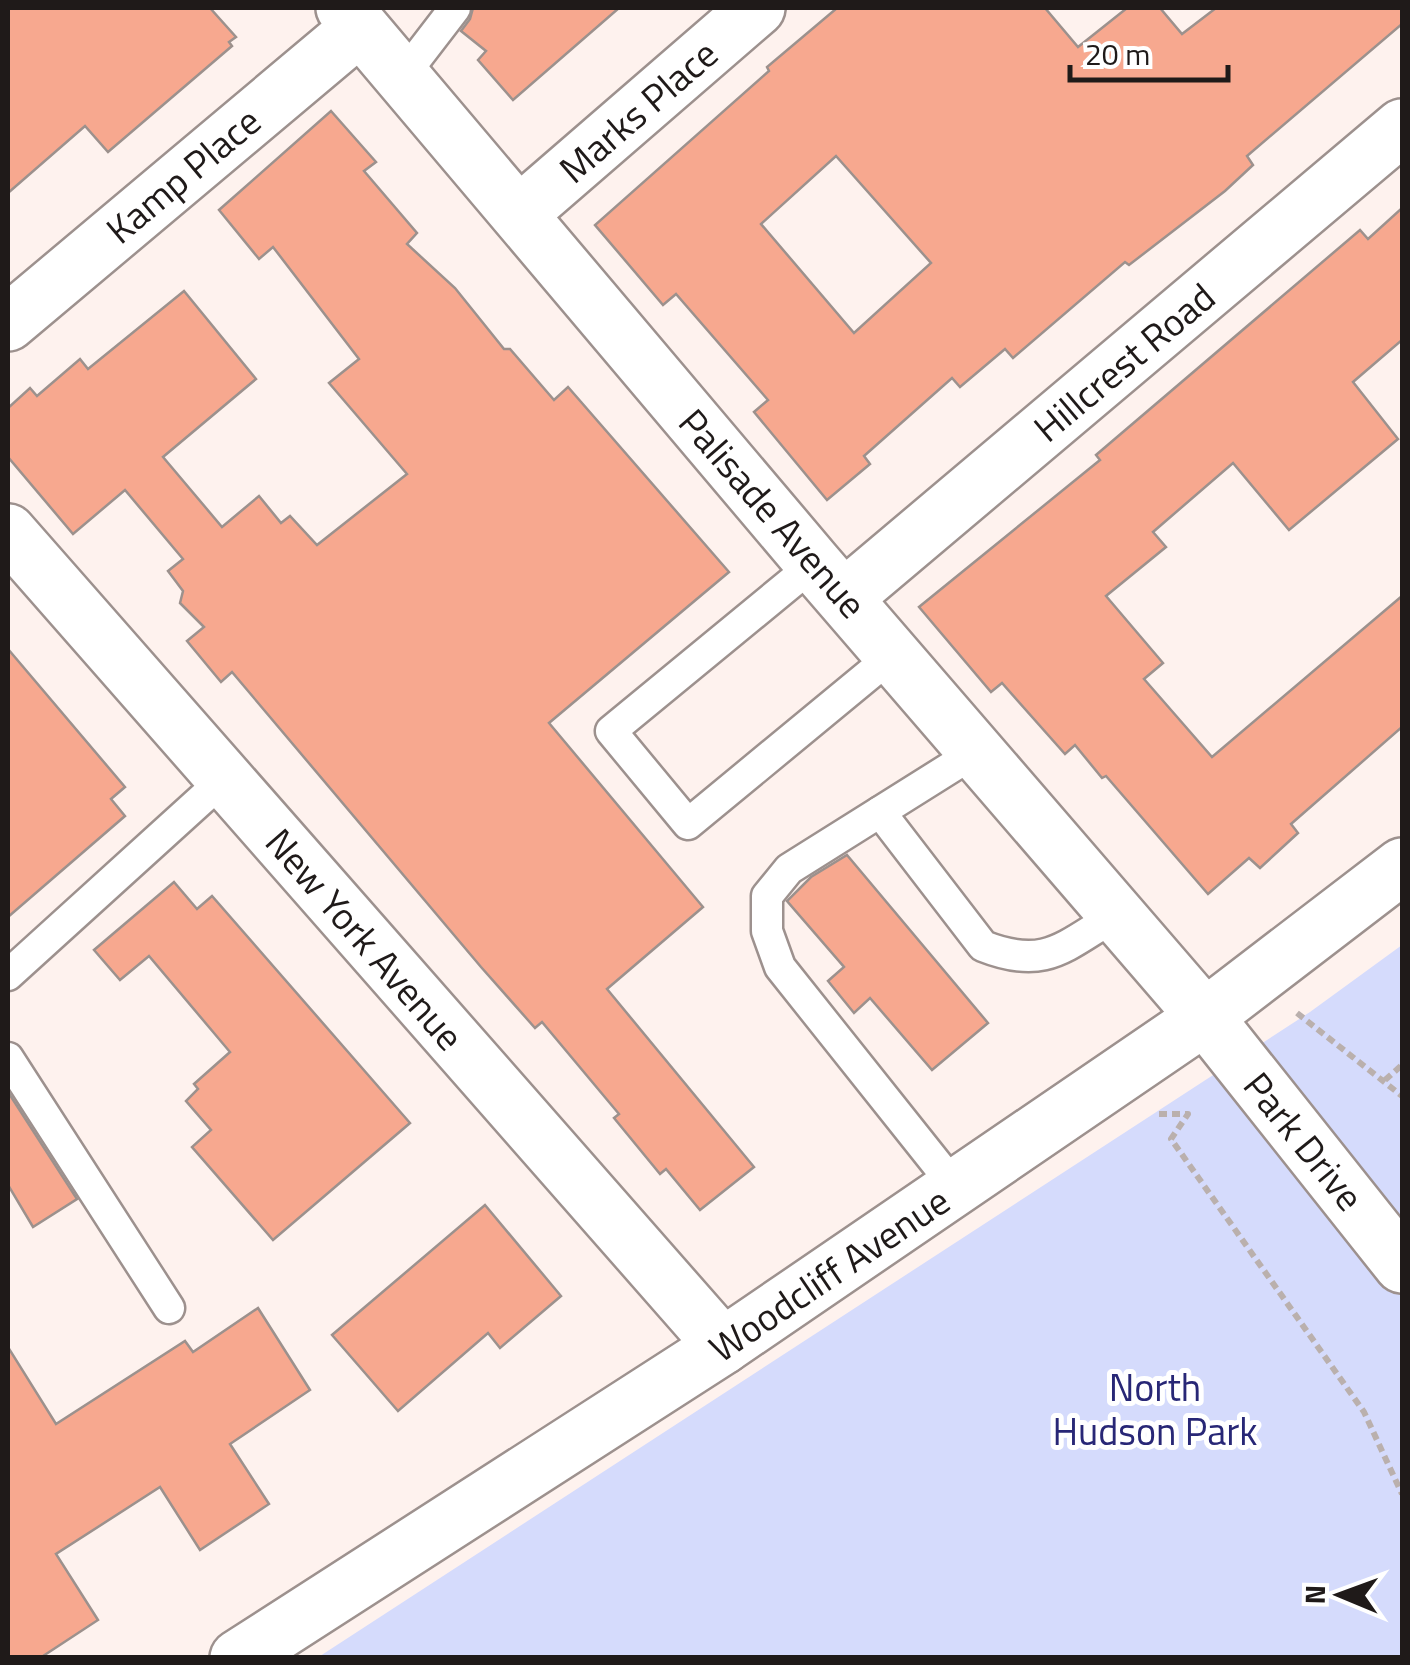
<svg xmlns="http://www.w3.org/2000/svg" width="1410" height="1665" viewBox="0 0 1410 1665" font-family="'Titillium Web',sans-serif">
	<style>
		.green { fill: #d5dbfc }
		.building { fill: #f7a88f; stroke: #9c918d; stroke-width: 2.5; fill-rule: evenodd }
		.lines { fill: none; stroke-linecap: round; stroke-linejoin: round }
		.service-casing { stroke: #9d918e; stroke-width: 35 }
		.minor-casing { stroke: #9d918e; stroke-width: 60 }
		.secondary-casing { stroke: #9d918e; stroke-width: 60 }
		.path { stroke: #bab0ad; stroke-width: 6; stroke-dasharray: 8 5; stroke-linecap: butt }
		.service { stroke: #fff; stroke-width: 30 }
		.minor { stroke: #fff; stroke-width: 55 }
		.secondary { stroke: #fff; stroke-width: 55 }
		.labels { text-anchor: middle; dominant-baseline: central; stroke-width: 10; stroke-linejoin: round; paint-order: stroke }
		.street-label { font-size: 38px; fill: #1f1a19; stroke: #fff }
		.park-label { font-size: 38px; fill: #282776; stroke: #fff }
	</style>
	<rect width="100%" height="100%" fill="#fef2ee"/>
	<polygon class="green" points="1402,945 1402,1657 317,1658 1310,1012"/>
	<g class="building">
		<polygon points="8,8 210,8 236,37 229,42 232,46 108,152 85,126 8,193"/>
		<polygon points="473,8 619,8 513,100 478,60 486,51 461,31 470,19"/>
		<path d="M837,8H1045L1078,47L1127,8H1160L1182,34L1216,8H1402V24L1247,156L1253,165L1225,191L1129,265L1125,262L1013,358L1005,349L960,387L952,378L864,456L870,464L827,500L754,412L768,400L676,294L663,305L595,225L769,71L767,67ZM836,156L931,263L854,333L761,224Z"/>
		<polygon points="331,111 376,162 364,171 417,233 407,244 455,288 504,349 510,349 554,400 568,387 729,572 549,723 703,907 607,989 754,1167 700,1210 666,1169 660,1174 614,1118 619,1114 542,1022 535,1028 481,967 232,672 221,682 187,641 204,627 180,603 183,591 168,571 183,559 125,490 73,534 8,457 8,408 30,388 37,396 80,359 88,369 184,291 256,379 163,457 222,527 259,496 281,523 290,516 317,545 407,474 329,383 359,359 273,247 259,259 219,210"/>
		<polygon points="1402,208 1402,340 1353,382 1398,439 1289,530 1233,463 1153,532 1166,547 1106,596 1163,663 1144,679 1212,757 1402,596 1402,727 1291,824 1298,833 1260,868 1249,858 1208,894 1106,776 1102,778 1075,745 1065,754 1002,683 991,692 919,607 1100,460 1096,455 1360,230 1368,239"/>
		<polygon points="8,649 125,787 111,799 125,816 8,917"/>
		<polygon points="847,855 988,1023 932,1070 870,998 854,1013 828,981 844,967 787,901 811,877"/>
		<polygon points="174,882 197,909 212,896 410,1123 273,1240 192,1147 211,1130 186,1101 198,1089 194,1084 230,1052 149,956 120,980 94,950"/>
		<polygon points="8,1092 77,1199 33,1227 8,1185"/>
		<polygon points="485,1205 561,1296 500,1348 488,1333 398,1411 332,1335"/>
		<polygon points="258,1308 310,1390 230,1444 269,1504 200,1550 160,1487 56,1554 98,1620 40,1658 8,1658 8,1347 56,1424 185,1341 193,1352"/>
	</g>
	<g class="lines">
		<g class="service-casing">
			<g id="service">
				<polyline points="402,77 455,8"/>
				<polyline points="814,564 611,731 688,824 894,654"/>
				<path d="M880,812L983,946C1046,971 1064,946 1117,915"/>
				<polyline points="8,975 224,779"/>
				<polyline points="8,1058 169,1308"/>
				<polyline points="956,1188 780,967 767,931 767,896 789,869 977,751"/>
			</g>
		</g>
		<g class="minor-casing">
			<g id="minor">
				<polyline points="519,214 757,8"/>
				<polyline points="8,323 359,28"/>
				<polyline points="8,532 723,1346"/>
				<polyline points="845,597 1402,127"/>
			</g>
		</g>
		<g class="secondary-casing">
			<g id="secondary">
				<polyline points="344,8 814,564 1205,1017 1402,1265"/>
				<polyline points="238,1658 723,1346 1205,1017 1402,866"/>
			</g>
		</g>
		<g class="path">
			<polyline points="1297,1013 1402,1096"/>
			<polyline points="1385,1080 1402,1065"/>
			<polyline points="1159,1114 1188,1114 1171,1139 1364,1412 1402,1494"/>
		</g>
		<use href="#service" class="service"/>
		<use href="#minor" class="minor"/>
		<use href="#secondary" class="secondary"/>
	</g>
	<g class="labels">
		<g class="street-label">
			<text transform="translate(638 111) rotate(-41)">Marks Place</text>
			<text transform="translate(183 175) rotate(-40)">Kamp Place</text>
			<text transform="translate(1124 362) rotate(-40)">Hillcrest Road</text>
			<text transform="translate(773 513) rotate(49)">Palisade Avenue</text>
			<text transform="translate(365 939) rotate(49)">New York Avenue</text>
			<text transform="translate(1304 1141) rotate(51)">Park Drive</text>
			<text transform="translate(829 1274) rotate(-34)">Woodcliff Avenue</text>
		</g>
		<g class="park-label">
			<text x="1155" y="1387">North<tspan x="1155" dy="44">Hudson Park</tspan></text>
		</g>
	</g>
	<rect width="1410" height="1665" fill="none" stroke="#1f1a19" stroke-width="20"/>
	<g transform="translate(1340 1595) rotate(271)" stroke="#ffffff" stroke-width="8" paint-order="stroke">
	<path d="M0-8L18 38L0 25L-18 38Z" fill="#1f1a19"/>
	<text y="-15" font-size="28" font-weight="bold" text-anchor="middle" fill="#1f1a19">N</text>
	</g>
	<path d="M1070 65v15h158v-15" fill="none" stroke="#1f1a19" stroke-width="5"/>
	<text x="1085" y="65" font-size="30" fill="#1f1a19" stroke="#ffffff" stroke-width="8" paint-order="stroke">20 m</text>
</svg>
